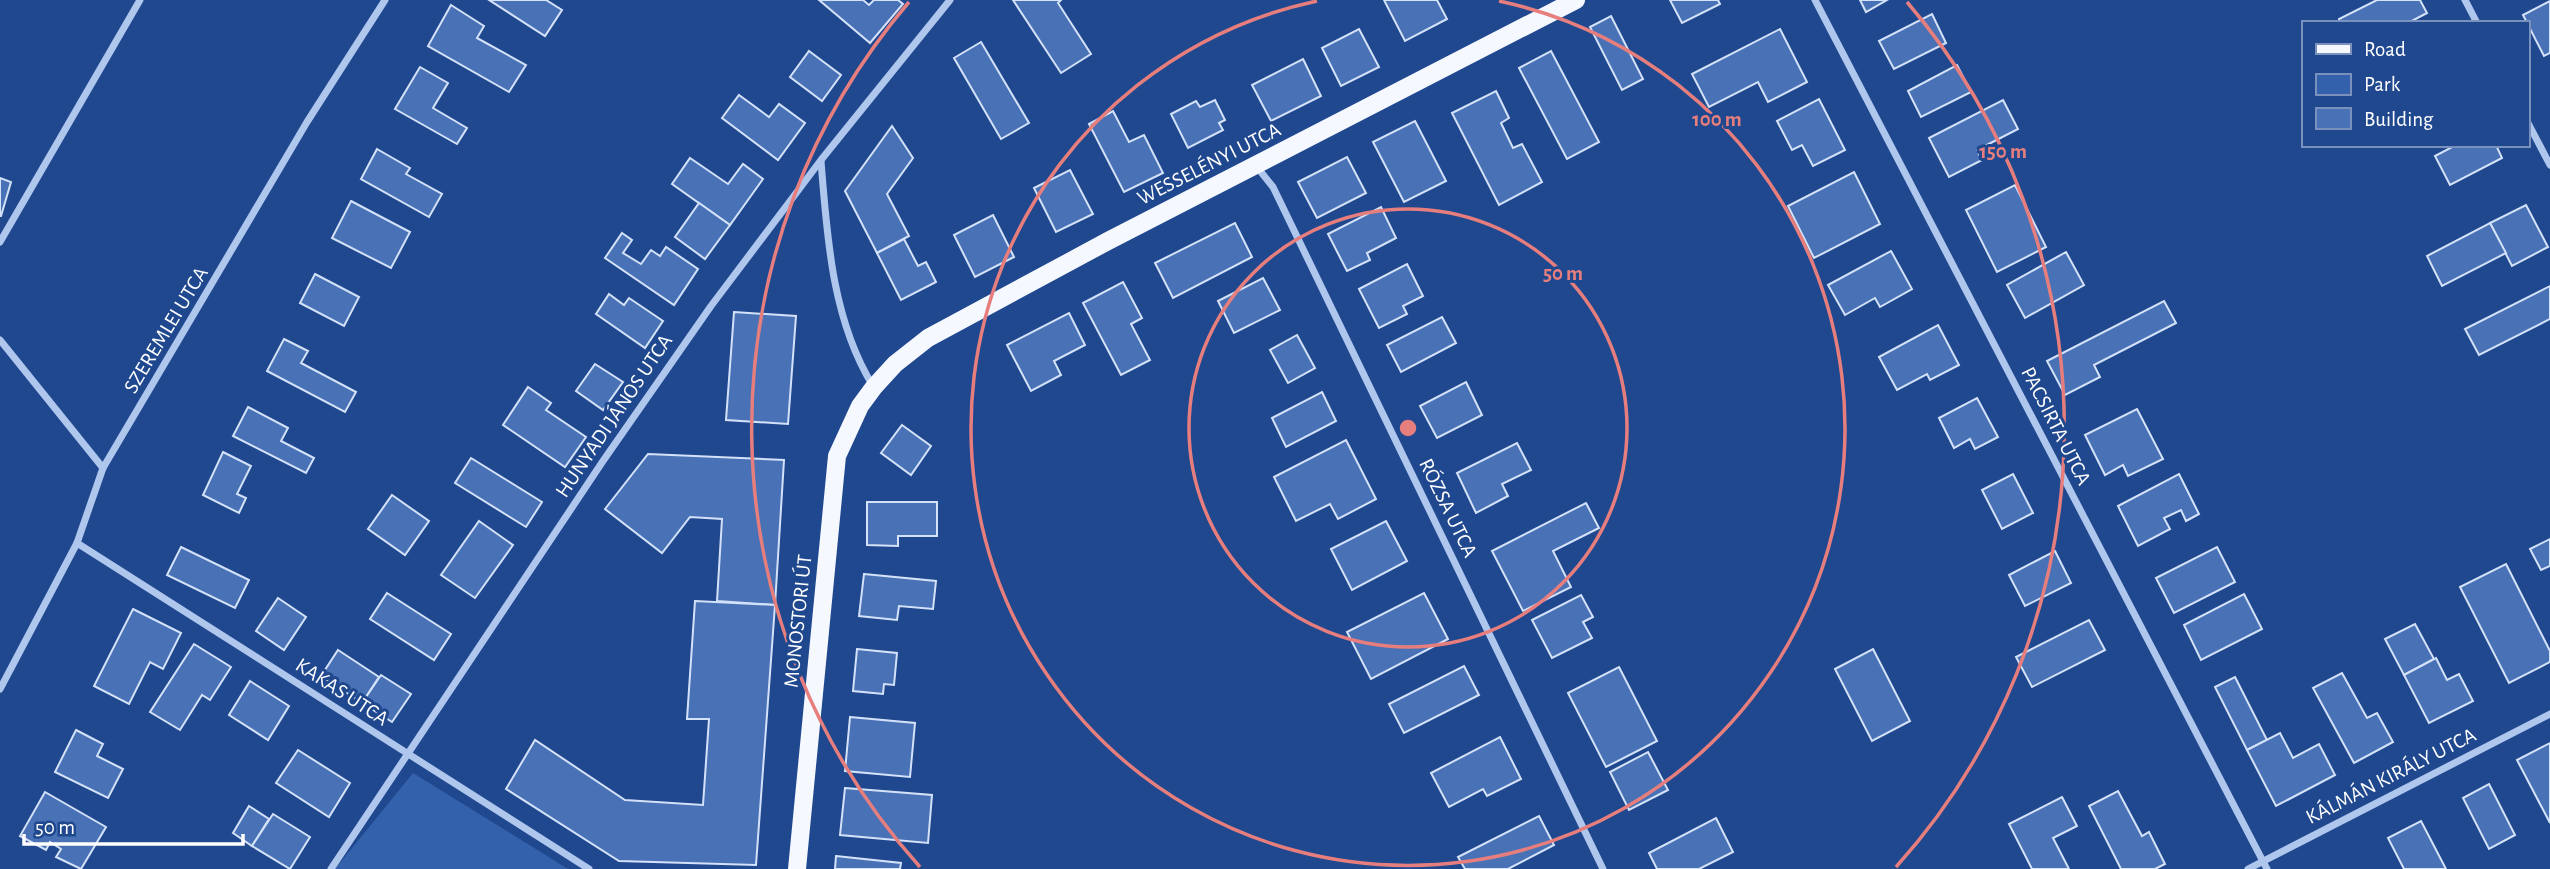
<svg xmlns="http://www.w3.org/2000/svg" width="2550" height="869" viewBox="0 0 2550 869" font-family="'Alegreya Sans',sans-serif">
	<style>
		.green { fill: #3361ac }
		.building { fill: #4871b6; stroke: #d4e2f9; stroke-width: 2 }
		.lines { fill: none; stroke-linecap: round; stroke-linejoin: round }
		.street { stroke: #afc6ed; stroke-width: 7 }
		.primary { stroke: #f5f8ff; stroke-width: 18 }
		.ring { fill: none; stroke: #e67e7e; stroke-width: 3.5 }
		.labels { text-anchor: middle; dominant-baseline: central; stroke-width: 6; stroke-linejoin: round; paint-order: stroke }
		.street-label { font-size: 21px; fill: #fff; stroke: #20488f }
		.centre { fill: #e67e7e; stroke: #20488f; stroke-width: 3.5 }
		.ring-label { font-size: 21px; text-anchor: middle; font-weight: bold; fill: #e67e7e; stroke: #20488f; stroke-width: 6; stroke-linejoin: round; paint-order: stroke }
	</style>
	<rect width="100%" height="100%" fill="#20488f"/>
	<polygon class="green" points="413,773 568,869 335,869"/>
	<g class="building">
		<polygon points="489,0 546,0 562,10 545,36"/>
		<polygon points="819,0 863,0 869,5 874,0 898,0 903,4 870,43"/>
		<polygon points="1013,0 1061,0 1058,3 1091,54 1061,73"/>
		<polygon points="1384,0 1437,0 1447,19 1405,41"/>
		<polygon points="1670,0 1718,0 1720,4 1682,23"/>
		<polygon points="1860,0 1887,0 1866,12"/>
		<polygon points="2377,0 2420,0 2427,13 2408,23 2340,23 2339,19"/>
		<polygon points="2550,1 2550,53 2544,56 2523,15"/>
		<polygon points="451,5 484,26 477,38 526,65 509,92 428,46"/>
		<polygon points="1932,14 1946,43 1894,69 1879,41"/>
		<polygon points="1611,16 1643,79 1622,90 1590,27"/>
		<polygon points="1359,29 1379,67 1341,86 1322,48"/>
		<polygon points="1780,29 1807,82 1768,102 1758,82 1709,107 1692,74"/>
		<polygon points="981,42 1029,123 1001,139 954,58"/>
		<polygon points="809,51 841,75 822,101 790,77"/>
		<polygon points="1551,51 1599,142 1567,159 1519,68"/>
		<polygon points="1303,59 1321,96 1271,121 1252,85"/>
		<polygon points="1957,65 1971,92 1921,117 1908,91"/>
		<polygon points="420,67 448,83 433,108 467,128 457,144 395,109"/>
		<polygon points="1496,91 1509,118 1501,123 1513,148 1522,144 1542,182 1499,205 1452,113"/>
		<polygon points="739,95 769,117 779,104 805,123 778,160 722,118"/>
		<polygon points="1819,99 1845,150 1813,166 1802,145 1792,150 1777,121"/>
		<polygon points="1215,100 1225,120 1219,123 1223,130 1188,148 1171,114 1196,101 1200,107"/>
		<polygon points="2003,100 2018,129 1977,150 1982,160 1949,177 1929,138"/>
		<polygon points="1113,111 1129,142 1144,135 1163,173 1124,192 1089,124"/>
		<polygon points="1415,121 1446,181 1404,202 1373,142"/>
		<polygon points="892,126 913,158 887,194 909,236 877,253 845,191"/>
		<polygon points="2456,145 2496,145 2502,158 2450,185 2435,156"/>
		<polygon points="377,149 410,168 406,174 442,194 429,217 361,179"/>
		<polygon points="1347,157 1366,193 1317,218 1298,182"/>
		<polygon points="690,158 728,184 743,164 763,179 730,225 672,184"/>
		<polygon points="1070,170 1093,214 1056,232 1034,188"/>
		<polygon points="1854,172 1880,224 1814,258 1788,206"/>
		<polygon points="0,178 11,182 1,216 0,216"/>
		<polygon points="2015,185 2046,247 1997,272 1966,210"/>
		<polygon points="351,201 410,232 391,268 332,238"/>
		<polygon points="699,203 730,225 705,259 675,237"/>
		<polygon points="2526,205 2548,247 2512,266 2490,223"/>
		<polygon points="1381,207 1396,238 1367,253 1370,260 1347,271 1328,234"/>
		<polygon points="993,215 1014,257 975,277 954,235"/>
		<polygon points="1235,223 1252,257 1173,298 1155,263"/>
		<polygon points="2490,223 2506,253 2442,286 2427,256"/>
		<polygon points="622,233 632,240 623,253 641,264 651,250 660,256 666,247 698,269 674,305 605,258"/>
		<polygon points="904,239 918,266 926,262 936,282 901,300 877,253"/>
		<polygon points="1891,251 1912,289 1880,307 1875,298 1845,315 1828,285"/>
		<polygon points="2066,252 2084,285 2025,318 2007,285"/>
		<polygon points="1407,264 1423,296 1403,306 1407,314 1379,328 1359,289"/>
		<polygon points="315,274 359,297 344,326 300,303"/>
		<polygon points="1263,278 1280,310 1234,333 1218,301"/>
		<polygon points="1123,282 1142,318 1131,324 1150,360 1121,375 1083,303"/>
		<polygon points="2550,286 2550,319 2479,355 2465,329"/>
		<polygon points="609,294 624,305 629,298 663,321 645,348 596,314"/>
		<polygon points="2164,301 2176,323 2094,365 2100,377 2065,395 2047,361"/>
		<polygon points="734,312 796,316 788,424 726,420"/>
		<polygon points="1069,313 1085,345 1054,361 1061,375 1031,391 1007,345"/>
		<polygon points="1442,317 1456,343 1401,372 1387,345"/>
		<polygon points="1938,325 1959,365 1930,380 1927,374 1897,390 1879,357"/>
		<polygon points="1297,335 1315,368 1288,383 1270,350"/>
		<polygon points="284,339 308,351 301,363 356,392 345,412 267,371"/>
		<polygon points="595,364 623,382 603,410 576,391"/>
		<polygon points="1466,382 1482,415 1437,438 1420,406"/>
		<polygon points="528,387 551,403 546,410 586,437 565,467 503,425"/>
		<polygon points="1322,392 1336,421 1286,447 1272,418"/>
		<polygon points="1977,398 1998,437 1975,449 1970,439 1954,448 1939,418"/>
		<polygon points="248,407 288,428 281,441 314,458 306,473 233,436"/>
		<polygon points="2137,409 2163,459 2128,476 2123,465 2105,475 2085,435"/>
		<polygon points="902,425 931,446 911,475 881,453"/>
		<polygon points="1346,440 1376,499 1338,519 1330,504 1296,521 1274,477"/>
		<polygon points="1517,443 1531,470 1502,484 1508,496 1476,513 1457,473"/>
		<polygon points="223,452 251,466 237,494 246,498 239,513 203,495"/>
		<polygon points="648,454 784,460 775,605 717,601 722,519 690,517 662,553 605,509"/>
		<polygon points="471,458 542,502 526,527 455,483"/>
		<polygon points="2013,474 2033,513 2002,529 1982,490"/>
		<polygon points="2179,474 2199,514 2186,521 2181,510 2164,518 2170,529 2138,546 2118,506"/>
		<polygon points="392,495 429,521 405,555 368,529"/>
		<polygon points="867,502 937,502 937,536 898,536 898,546 867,545"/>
		<polygon points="1586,503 1599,528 1553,551 1571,587 1523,611 1492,551"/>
		<polygon points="479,521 513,545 475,598 441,575"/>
		<polygon points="1386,521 1407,561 1352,590 1331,549"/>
		<polygon points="2550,539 2550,566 2541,570 2530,549"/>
		<polygon points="181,547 249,580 235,608 167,575"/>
		<polygon points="2217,547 2235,582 2174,613 2156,578"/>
		<polygon points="2055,551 2071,583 2025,606 2009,575"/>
		<polygon points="2506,564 2550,651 2550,662 2509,683 2460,587"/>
		<polygon points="864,574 936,581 933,609 899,606 897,620 859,616"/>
		<polygon points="387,593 451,634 434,660 370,619"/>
		<polygon points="1424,593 1448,639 1371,679 1347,632"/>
		<polygon points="2244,594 2262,629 2201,660 2184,625"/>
		<polygon points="1581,595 1593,617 1583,622 1592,638 1552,658 1532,620"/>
		<polygon points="278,598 306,617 284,650 256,631"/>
		<polygon points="695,601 775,605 756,865 619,861 506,789 535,740 625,800 703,805 709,719 687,719"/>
		<polygon points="133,609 181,633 163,669 150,662 129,704 94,686"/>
		<polygon points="2089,620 2105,650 2032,687 2016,657"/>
		<polygon points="2415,624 2434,659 2404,675 2385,639"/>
		<polygon points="194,644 231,667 210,700 202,695 180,730 150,712"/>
		<polygon points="857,649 897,653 894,685 884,684 883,694 853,691"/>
		<polygon points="1873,649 1910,721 1872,741 1835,669"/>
		<polygon points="338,650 379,677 362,703 321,676"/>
		<polygon points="2436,658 2447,680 2459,674 2473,701 2429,723 2404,675"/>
		<polygon points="1464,666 1479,695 1404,733 1389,704"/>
		<polygon points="1619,667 1657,741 1606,767 1568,693"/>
		<polygon points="2342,673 2367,718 2377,713 2393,742 2354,763 2313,688"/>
		<polygon points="381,675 411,694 392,722 362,703"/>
		<polygon points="2235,677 2267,740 2247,750 2215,687"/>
		<polygon points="250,681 289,706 268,740 229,715"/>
		<polygon points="850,717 915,723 910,777 845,771"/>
		<polygon points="76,730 103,744 97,756 123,769 108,798 55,772"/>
		<polygon points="2280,733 2293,758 2319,744 2335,775 2276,806 2247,750"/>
		<polygon points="1500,737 1521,779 1487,796 1483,789 1449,807 1431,773"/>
		<polygon points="2550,743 2550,823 2517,760"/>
		<polygon points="298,750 350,783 329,817 276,783"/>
		<polygon points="1648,752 1668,790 1629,810 1610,772"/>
		<polygon points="2489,784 2515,835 2489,849 2463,798"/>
		<polygon points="845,788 932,795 928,843 840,835"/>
		<polygon points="2118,791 2142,836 2149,832 2165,864 2155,869 2121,869 2089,806"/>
		<polygon points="45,792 106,827 81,869 56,857 61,849 50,842 46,850 20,836"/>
		<polygon points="2062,797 2077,826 2053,838 2069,869 2032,869 2009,824"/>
		<polygon points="249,806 269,819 252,846 233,833"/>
		<polygon points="273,814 310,837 290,869 252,846"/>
		<polygon points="1539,816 1554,845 1508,869 1465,869 1458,857"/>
		<polygon points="1716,818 1733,852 1699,869 1657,869 1649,853"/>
		<polygon points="2421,821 2446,869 2404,869 2388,838"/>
		<polygon points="836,856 901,863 900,869 835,869"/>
	</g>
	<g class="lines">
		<g class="street">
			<polyline points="1815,0 2267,869"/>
			<polyline points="2465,0 2477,23"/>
			<polyline points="2527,121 2550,165"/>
			<path d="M821,161C827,236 832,320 873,386"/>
			<polyline points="1257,167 1273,187 1603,869"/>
			<polyline points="0,242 140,0"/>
			<polyline points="0,340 103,468"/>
			<polyline points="77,543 589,869"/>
			<polyline points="0,689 77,543 103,468 307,122 385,0"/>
			<polyline points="331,869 603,461 711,306 821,160 950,0"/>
			<polyline points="2248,869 2550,714"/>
		</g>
		<polyline class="primary" points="797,869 837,456 860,406 874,387 895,364 928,338 1108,241 1576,0"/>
	</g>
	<g class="ring">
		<circle cx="1408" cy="428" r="219"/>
		<path d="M1499 1A437 437 0 1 1 1317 1"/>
		<path d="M920 867A656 656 0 0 1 909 2M1907 2A656 656 0 0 1 1896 867"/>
	</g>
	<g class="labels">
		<g class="street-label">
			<text transform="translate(1209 164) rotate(-27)">WESSELÉNYI UTCA</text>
			<text transform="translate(166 330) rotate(-59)">SZEREMLEI UTCA</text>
			<text transform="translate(614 416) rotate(-56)">HUNYADI JÁNOS UTCA</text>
			<text transform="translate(2056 426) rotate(63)">PACSIRTA UTCA</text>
			<text transform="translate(1448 508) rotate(64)">RÓZSA UTCA</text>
			<text transform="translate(798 621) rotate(-84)">MONOSTORI ÚT</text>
			<text transform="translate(342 692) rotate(33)">KAKAS UTCA</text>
			<text transform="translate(2391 776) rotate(-27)">KÁLMÁN KIRÁLY UTCA</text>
		</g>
	</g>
	<circle cx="1408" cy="428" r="10" class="centre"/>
	<g class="ring-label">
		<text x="1717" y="126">100 m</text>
		<text x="2003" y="158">150 m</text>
		<text x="1563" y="280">50 m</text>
	</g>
	<rect x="2302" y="21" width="228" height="126" fill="#20488f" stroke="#7991bc" stroke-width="2"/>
	<rect x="2316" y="44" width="35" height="10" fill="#f5f8ff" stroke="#7991bc" stroke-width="2"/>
	<text x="2364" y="56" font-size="21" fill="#ffffff">Road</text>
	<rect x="2316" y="74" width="35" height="21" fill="#3361ac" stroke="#7991bc" stroke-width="2"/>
	<text x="2364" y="91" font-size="21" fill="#ffffff">Park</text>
	<rect x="2316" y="108" width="35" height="21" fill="#4871b6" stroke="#7991bc" stroke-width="2"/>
	<text x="2364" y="126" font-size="21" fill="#ffffff">Building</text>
	<path d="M24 834v10h219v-10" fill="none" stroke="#ffffff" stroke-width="3.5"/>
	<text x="35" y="834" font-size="21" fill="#ffffff" stroke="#20488f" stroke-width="5" paint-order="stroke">50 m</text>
</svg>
